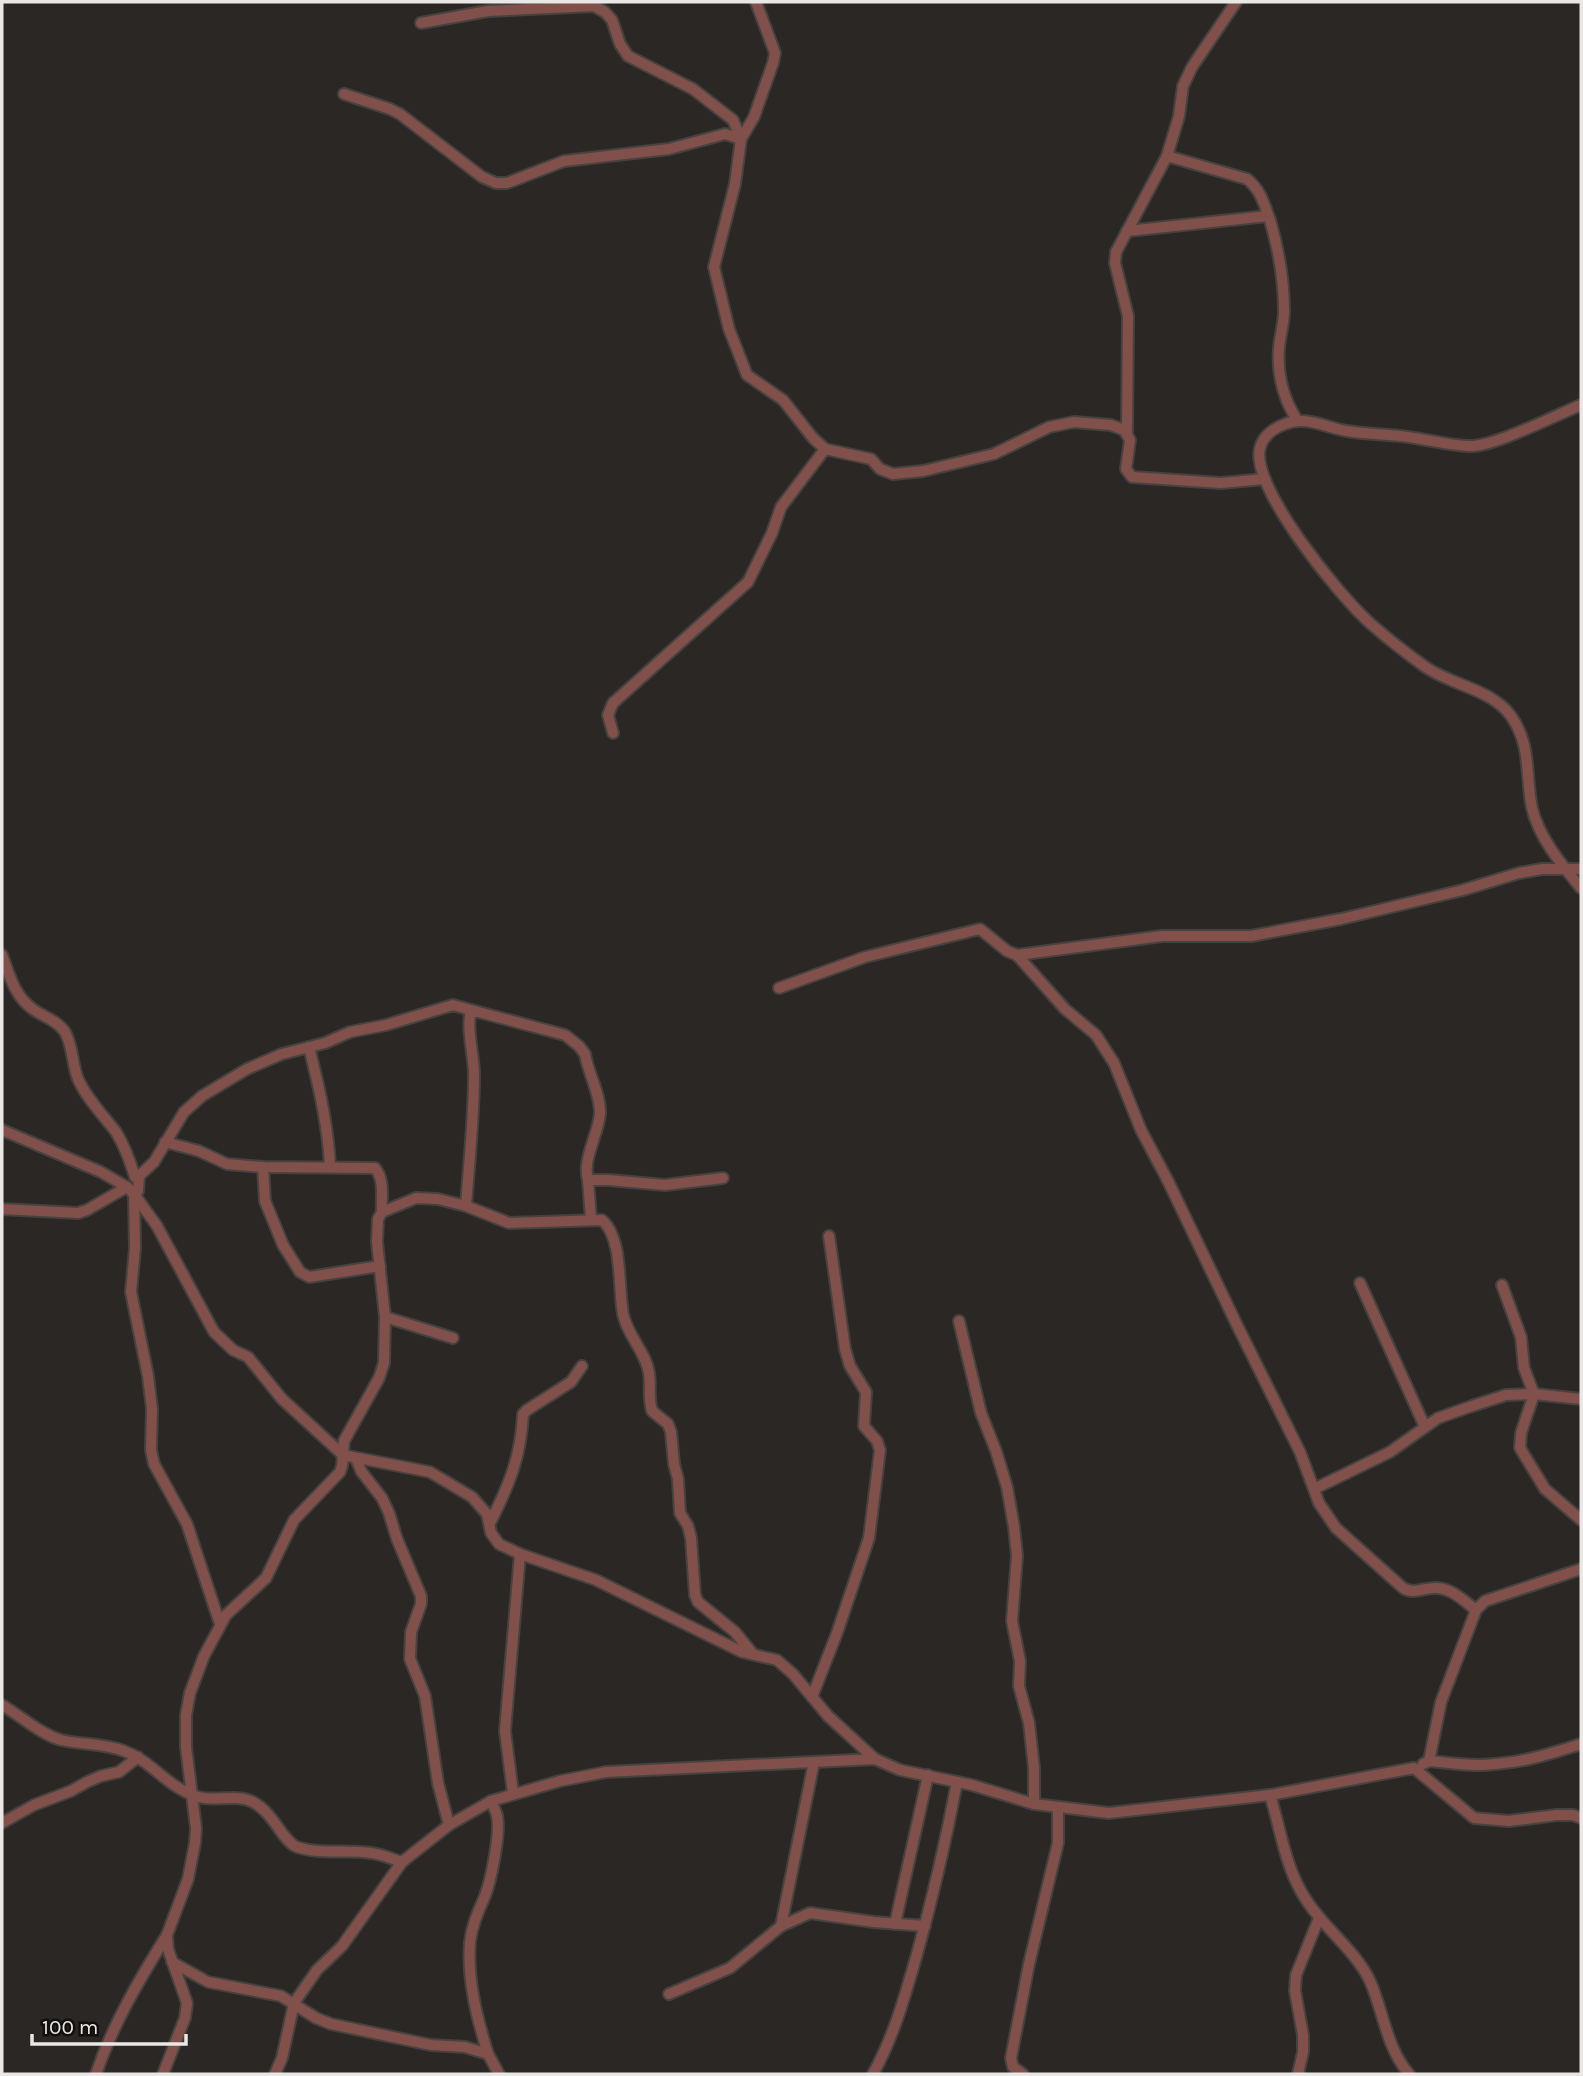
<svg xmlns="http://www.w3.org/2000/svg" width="1583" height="2076" viewBox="0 0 1583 2076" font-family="Karla,sans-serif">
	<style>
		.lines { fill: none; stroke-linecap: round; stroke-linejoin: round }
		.minor-casing { stroke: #46423f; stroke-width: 14 }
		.minor { stroke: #81504a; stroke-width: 10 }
	</style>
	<rect width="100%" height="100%" fill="#2b2724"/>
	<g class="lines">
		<g class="minor-casing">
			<g id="minor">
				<polyline points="756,2 775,53 773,63 754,117 741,139 735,184 714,267 729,329 747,375 783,400 813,438 825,449 871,459 880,469 893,474 923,471 994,454 1049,427 1074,422 1111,425 1124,430 1130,440 1126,469 1132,477 1221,483 1264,479"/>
				<polyline points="421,23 488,11 594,6 605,12 612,20 620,44 628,56 693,89 733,120 741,139"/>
				<polyline points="344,94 390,109 400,114 482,177 496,183 507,183 564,161 669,149 725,134 741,139"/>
				<path d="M1167,156L1247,179C1261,190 1264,204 1270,220C1279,251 1284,279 1284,311C1284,323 1280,336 1279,348C1277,374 1283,398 1297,420"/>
				<polyline points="1127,231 1268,216"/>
				<path d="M1581,405C1556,415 1492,448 1468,446C1445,445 1422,438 1400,436C1382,434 1364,434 1347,431C1327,428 1305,415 1285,424C1274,428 1263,436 1260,448C1250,487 1341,598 1371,624C1388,639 1406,653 1424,666C1450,685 1492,689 1511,716C1532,746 1525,775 1532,808C1539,838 1562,865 1581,888"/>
				<polyline points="1127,433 1128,316 1115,263 1116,252 1167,156 1179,116 1183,86 1192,67 1236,2"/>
				<polyline points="613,733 608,715 613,703 748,582 772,533 781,507 825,449"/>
				<path d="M2,955C10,976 14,996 34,1010C44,1017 58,1021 65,1032C73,1046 72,1064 78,1079C87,1099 103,1115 116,1132C125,1146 130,1161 135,1177L139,1176L138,1191L134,1194L135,1248L131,1292L148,1376L152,1409L151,1450L154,1464L187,1524L220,1624"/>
				<path d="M1017,955L1065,1009L1096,1035L1114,1063L1141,1130L1168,1181L1237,1325L1300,1452L1319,1503L1336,1528L1403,1588C1414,1595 1425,1587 1437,1588C1453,1589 1464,1601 1476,1610"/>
				<polyline points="779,988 865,957 980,929 1007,951 1017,955 1162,936 1251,936 1341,919 1463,890 1519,873 1542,869 1581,869"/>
				<path d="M309,1047C319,1087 328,1125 330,1166"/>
				<polyline points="2,1130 101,1172 127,1187 134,1194 157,1226 214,1332 233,1350 248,1357 282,1399 343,1455 430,1472 472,1497 487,1514 491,1533 499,1544 520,1554 596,1580 742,1652 777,1660 793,1674 828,1716 875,1759"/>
				<path d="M165,1142L199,1151L227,1164L263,1167L375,1168C385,1180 381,1197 382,1212"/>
				<polyline points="263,1167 265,1201 283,1245 300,1272 309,1277 380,1266"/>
				<polyline points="139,1176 154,1162 184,1112 202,1096 247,1069 282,1054 325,1043 350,1032 386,1025 453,1005 471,1010"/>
				<polyline points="588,1180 591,1220"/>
				<path d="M466,1206C469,1163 474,1119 474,1075C474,1054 466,1030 471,1010L565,1035L579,1046L585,1054C588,1073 601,1095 600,1114C598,1135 582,1160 588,1180H608L665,1185L723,1178"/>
				<polyline points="2,1209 78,1213 87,1210 127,1187"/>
				<polyline points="1360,1283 1425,1427"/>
				<polyline points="1502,1285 1521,1337 1524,1368 1534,1394 1521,1433 1520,1448 1545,1489 1581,1520"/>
				<polyline points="385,1317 453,1338"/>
				<polyline points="959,1321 981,1413 996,1451 1007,1487 1014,1527 1017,1556 1012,1621 1020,1661 1019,1686 1029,1723 1034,1768 1034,1804"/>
				<polyline points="356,1458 361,1471 382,1498 389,1513 397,1539 421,1596 421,1604 411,1632 410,1659 425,1696 438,1783 449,1825"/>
				<polyline points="1314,1489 1390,1452 1438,1418 1472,1406 1506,1395 1534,1394 1581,1399"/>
				<path d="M490,1523C509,1485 521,1457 523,1414L527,1410L571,1382L582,1366"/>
				<polyline points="812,1697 837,1633 869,1538 880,1450 877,1441 864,1426 866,1392 850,1366 845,1349 829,1236"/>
				<path d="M2,1705C21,1716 40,1734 61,1740C82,1745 104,1743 124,1751C152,1761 166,1786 195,1796C214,1803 236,1793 253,1802C274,1813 283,1842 297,1847C321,1855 347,1849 371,1853C382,1854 392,1859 402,1862"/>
				<polyline points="1429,1761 1441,1702 1476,1610 1485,1601 1581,1569"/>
				<path d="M1423,1764L1429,1761C1451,1763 1473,1767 1495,1764C1525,1762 1553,1753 1581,1744"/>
				<polyline points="513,1793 505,1731 520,1554"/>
				<path d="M1270,1795C1281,1830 1285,1869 1307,1901C1325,1929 1356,1951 1370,1981C1384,2013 1386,2047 1409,2074"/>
				<polyline points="2,1823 34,1805 71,1791 87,1782 101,1776 119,1772 138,1757"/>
				<polyline points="895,1924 928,1775"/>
				<polyline points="781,1926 814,1762"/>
				<polyline points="172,1962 208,1982 281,1996 316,2018 331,2024 431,2045 465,2047 488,2054 499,2074"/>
				<polyline points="669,1994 730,1968 781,1926 810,1913 874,1922 925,1926"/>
				<path d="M488,2054C477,2018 467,1980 470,1942C472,1925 478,1912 485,1896C491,1880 501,1832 497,1816C496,1811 493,1806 491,1801"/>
				<path d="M96,2074C113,2024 139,1980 167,1935"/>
				<path d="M163,2074L185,2018L187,2003L168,1949L167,1935L188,1879L195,1843L196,1828L186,1747V1715L190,1693L204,1656L226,1615L266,1578L294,1520L340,1472L342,1466L344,1441L379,1378L384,1363L385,1317L377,1242L378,1219L382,1212L416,1198L438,1199L466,1206L509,1223L602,1220C623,1238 618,1287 623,1314C627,1335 646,1352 649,1373C651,1386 648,1399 652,1411L668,1424L671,1432L674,1464L678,1479L680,1513L688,1526L691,1538L695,1595L698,1602L735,1632L752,1653"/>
				<polyline points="275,2074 282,2058 294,2003 317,1970 342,1946 402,1862 449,1825 491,1801 560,1781 606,1772 875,1759 900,1770 972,1785 1034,1804 1109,1813 1270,1795 1414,1768 1474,1818 1509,1821 1557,1815 1573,1815 1581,1818"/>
				<path d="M873,2074C894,2036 905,1996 917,1954C933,1897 946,1840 957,1782"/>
				<polyline points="1023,2074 1013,2067 1011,2058 1029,1964 1058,1843 1058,1807"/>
				<polyline points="1298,2074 1303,2052 1303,2035 1295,1991 1296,1975 1319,1918"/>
			</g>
		</g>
		<use href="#minor" class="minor"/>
	</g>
	<rect width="1583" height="2076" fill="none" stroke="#eae8e6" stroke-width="7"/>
	<path d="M32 2034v10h154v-10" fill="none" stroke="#eae8e6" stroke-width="3.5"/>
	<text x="42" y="2034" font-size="21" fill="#eae8e6" stroke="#12100f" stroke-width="5" paint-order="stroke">100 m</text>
</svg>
